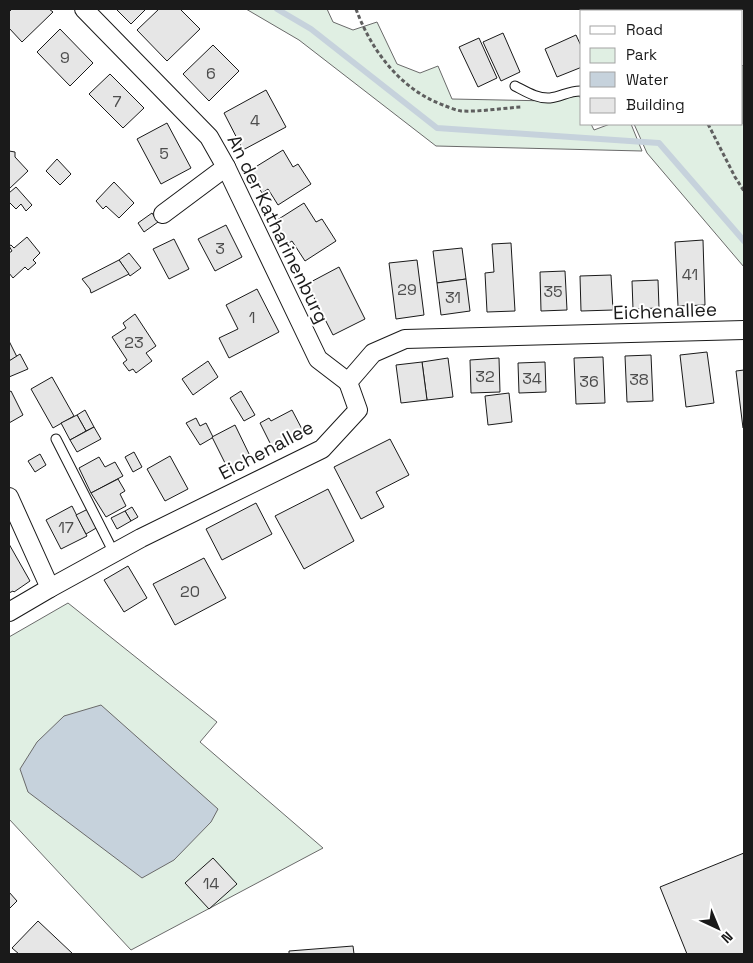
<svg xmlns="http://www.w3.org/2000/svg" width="753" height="963" viewBox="0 0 753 963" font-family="'Space Grotesk',sans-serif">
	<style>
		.green { fill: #e0efe3; stroke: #6a6a6a }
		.water { fill: #c6d2dc; stroke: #6a6a6a }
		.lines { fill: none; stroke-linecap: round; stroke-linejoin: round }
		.stream { stroke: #c6d2dc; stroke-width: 6 }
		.building { fill: #e6e6e6; stroke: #1a1a1a }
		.lane-casing { stroke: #1a1a1a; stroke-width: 11 }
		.street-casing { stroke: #1a1a1a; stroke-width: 20 }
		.path { stroke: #5f5f5f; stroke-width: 3; stroke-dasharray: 4 2.5; stroke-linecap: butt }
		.lane { stroke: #fff; stroke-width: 9 }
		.street { stroke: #fff; stroke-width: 18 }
		.labels { text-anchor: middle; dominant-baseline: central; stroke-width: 4; stroke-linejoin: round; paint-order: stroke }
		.number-label { font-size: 16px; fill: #4d4d4d }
		.street-label { font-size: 19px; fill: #1a1a1a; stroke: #fff }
	</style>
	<rect width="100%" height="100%" fill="#fff"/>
	<g class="green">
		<polygon points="246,9 327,9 333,22 353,30 377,22 397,64 420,73 438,66 452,99 550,101 579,95 582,102 582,124 591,124 594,130 610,124 631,124 642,151 436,146 299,40"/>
		<polygon points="744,64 744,267 647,153 634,124 742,124 742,66"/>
		<polygon points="68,603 217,722 200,742 323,848 131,950 9,819 9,637"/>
	</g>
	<polygon class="water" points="101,705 218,809 211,822 174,860 142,878 28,792 20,769 37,742 64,716"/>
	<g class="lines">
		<polyline class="stream" points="277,9 311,29 437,128 659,143 744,241"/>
	</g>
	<g class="building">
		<polygon points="12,9 49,9 53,12 22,42 9,28 9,12"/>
		<polygon points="116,9 146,9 131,24"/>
		<polygon points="159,9 180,9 200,29 167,61 137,30"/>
		<polygon points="60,29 93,63 70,86 37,52"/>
		<polygon points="503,33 520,72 501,81 483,42"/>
		<polygon points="576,35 582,48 582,67 557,77 545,49"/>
		<polygon points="479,38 497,78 478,87 459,47"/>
		<polygon points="213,45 239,71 209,101 183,74"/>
		<polygon points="110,74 144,108 123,128 89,94"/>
		<polygon points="266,90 286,127 243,150 224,113"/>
		<polygon points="167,123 191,168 161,184 137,139"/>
		<polygon points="283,150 293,167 298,164 311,184 278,205 268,189 262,193 249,171"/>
		<polygon points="9,151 15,152 15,157 28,171 9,189"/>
		<polygon points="57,159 71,174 60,185 46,171"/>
		<polygon points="114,182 134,203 119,218 106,206 103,209 96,201"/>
		<polygon points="16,187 32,205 26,211 21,204 16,209 9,202 9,193"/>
		<polygon points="304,203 316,222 322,219 336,241 305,261 292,241 287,244 274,222"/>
		<polygon points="152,213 158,222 144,232 138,223"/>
		<polygon points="226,225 242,257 215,271 198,239"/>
		<polygon points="27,237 40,253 33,260 36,263 28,270 25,267 13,278 9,273 9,253 12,251 9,246 11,245 14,248"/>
		<polygon points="174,239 189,269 169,279 153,249"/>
		<polygon points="703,240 705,305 678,306 675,242"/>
		<polygon points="511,243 515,311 487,312 485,273 494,272 492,244"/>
		<polygon points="462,248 466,279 437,283 433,251"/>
		<polygon points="129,253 141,268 130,276 119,260"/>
		<polygon points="119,260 129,274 91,293 90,289 82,279"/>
		<polygon points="417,260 424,315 396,319 389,263"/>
		<polygon points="339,267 365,319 333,335 307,284"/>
		<polygon points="565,271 567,310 541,311 540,272"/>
		<polygon points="611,275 613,310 581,311 580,276"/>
		<polygon points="466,279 470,311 441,315 437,283"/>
		<polygon points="658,280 659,308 633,309 632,281"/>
		<polygon points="257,289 279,332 229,358 219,338 238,329 226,305"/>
		<polygon points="135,314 156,346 146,353 152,361 136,373 133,369 129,371 123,363 127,360 112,337 126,328 123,323"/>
		<polygon points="9,341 17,357 9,361"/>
		<polygon points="707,352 714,403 686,407 680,355"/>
		<polygon points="20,354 28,369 9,377 9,361"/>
		<polygon points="651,355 653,401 627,402 625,356"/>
		<polygon points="603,357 605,403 576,404 574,358"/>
		<polygon points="448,358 453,397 427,400 422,362"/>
		<polygon points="499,358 500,392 471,393 470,360"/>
		<polygon points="208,361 218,377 193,395 182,379"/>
		<polygon points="422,362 427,400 401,403 396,365"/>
		<polygon points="545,362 546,392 519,393 518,363"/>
		<polygon points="744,370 744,428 743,428 736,371"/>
		<polygon points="52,377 74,416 53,428 31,389"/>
		<polygon points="11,391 23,415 9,423 9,392"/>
		<polygon points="241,391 255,415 244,421 230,398"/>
		<polygon points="509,393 512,422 488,425 485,396"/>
		<polygon points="85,410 94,427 86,431 77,415"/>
		<polygon points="292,410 303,431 272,447 260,423 269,418 271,421"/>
		<polygon points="77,415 86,431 70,440 61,423"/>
		<polygon points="196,418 200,426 206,423 213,437 212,438 200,445 186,423"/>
		<polygon points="235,425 251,458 228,469 212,437"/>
		<polygon points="94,427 101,439 77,452 70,440"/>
		<polygon points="390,439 409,475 376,492 384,507 361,519 334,467"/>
		<polygon points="134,452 142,467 133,472 125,457"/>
		<polygon points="40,454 46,465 35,472 28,461"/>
		<polygon points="170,456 188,489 165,501 147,469"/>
		<polygon points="99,457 105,467 115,462 123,476 91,493 79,468"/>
		<polygon points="118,479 125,491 120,494 126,506 106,517 91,493"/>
		<polygon points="328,489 354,541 304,569 275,516"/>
		<polygon points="256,503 272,534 222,560 206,529"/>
		<polygon points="72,506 87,536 61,549 46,520"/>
		<polygon points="132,507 138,517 131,521 125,511"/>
		<polygon points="88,509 98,527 86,534 76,515"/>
		<polygon points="125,511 131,521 117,529 111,518"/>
		<polygon points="9,544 30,581 14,592 13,591 9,593"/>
		<polygon points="204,558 226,598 175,625 153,584"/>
		<polygon points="128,566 147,598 124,612 104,580"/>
		<polygon points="744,853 744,954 687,954 660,887"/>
		<polygon points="213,858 237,884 209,909 185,883"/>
		<polygon points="9,892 17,901 9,909"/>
		<polygon points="38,921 73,954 19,954 12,948"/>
		<polygon points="353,946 354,954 289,954 289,951"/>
	</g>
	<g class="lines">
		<g class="lane-casing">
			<g id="lane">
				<path d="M515,86C525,91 537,99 550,98C561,97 570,90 582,91"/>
				<polyline points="56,439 114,553"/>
			</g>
		</g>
		<g class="street-casing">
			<g id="street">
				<polyline points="84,9 209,137 226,167 318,359 348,382"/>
				<polyline points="655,9 656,11"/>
				<polyline points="163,214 226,167"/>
				<polyline points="9,497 50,588"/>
				<polyline points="9,612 50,588 141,538 322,449 358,410 348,382 373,353 405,339 744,330"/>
			</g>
		</g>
		<g class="path">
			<path d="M356,9C371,50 400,89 443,105C448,107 455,110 461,111C481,112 502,108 522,107"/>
			<polyline points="708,124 735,177 744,191"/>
		</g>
		<use href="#lane" class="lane"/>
		<use href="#street" class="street"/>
	</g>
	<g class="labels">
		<g class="number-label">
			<text x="65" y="57">9</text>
			<text x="211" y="73">6</text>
			<text x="117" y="101">7</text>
			<text x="255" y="120">4</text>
			<text x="164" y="153">5</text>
			<text x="220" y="248">3</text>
			<text x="690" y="274">41</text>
			<text x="407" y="289">29</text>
			<text x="553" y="291">35</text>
			<text x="453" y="297">31</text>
			<text x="252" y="317">1</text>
			<text x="134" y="342">23</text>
			<text x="485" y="376">32</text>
			<text x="532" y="378">34</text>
			<text x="639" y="379">38</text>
			<text x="589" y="381">36</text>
			<text x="66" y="527">17</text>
			<text x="190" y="591">20</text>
			<text x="211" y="883">14</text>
		</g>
		<g class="street-label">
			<text transform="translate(278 229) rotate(64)">An der Katharinenburg</text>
			<text transform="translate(665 311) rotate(-2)">Eichenallee</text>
			<text transform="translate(266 450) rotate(-28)">Eichenallee</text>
		</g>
	</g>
	<rect width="753" height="963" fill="none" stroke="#1a1a1a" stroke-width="20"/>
	<rect x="580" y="10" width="162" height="115" fill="#ffffff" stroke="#a3a3a3"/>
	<rect x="590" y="26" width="25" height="8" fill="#ffffff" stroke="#a3a3a3"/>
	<text x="626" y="35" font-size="15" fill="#1a1a1a">Road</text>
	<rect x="590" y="48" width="25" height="15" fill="#e0efe3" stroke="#a3a3a3"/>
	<text x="626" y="60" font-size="15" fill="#1a1a1a">Park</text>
	<rect x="590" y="72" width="25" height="15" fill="#c6d2dc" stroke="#a3a3a3"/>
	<text x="626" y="85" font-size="15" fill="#1a1a1a">Water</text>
	<rect x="590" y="98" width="25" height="15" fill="#e6e6e6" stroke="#a3a3a3"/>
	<text x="626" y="110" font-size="15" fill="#1a1a1a">Building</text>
	<g transform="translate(718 928) rotate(136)" stroke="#ffffff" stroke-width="4" paint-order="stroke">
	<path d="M0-4L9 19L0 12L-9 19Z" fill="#1a1a1a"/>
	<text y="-8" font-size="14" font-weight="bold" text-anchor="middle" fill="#1a1a1a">N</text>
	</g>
</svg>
